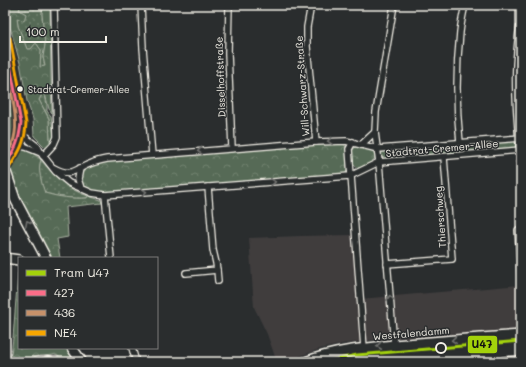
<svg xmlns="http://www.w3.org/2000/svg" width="526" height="367" viewBox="0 0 526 367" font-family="Mali,sans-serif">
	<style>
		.built { fill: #403d3e }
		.grass { fill: url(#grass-dots); stroke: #a6ae9f }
		.forest { fill: url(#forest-crowns); stroke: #a6ae9f }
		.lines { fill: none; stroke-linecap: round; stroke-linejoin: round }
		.minor-casing { stroke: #f4f1e8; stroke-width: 8 }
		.tertiary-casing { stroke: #f4f1e8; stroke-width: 10 }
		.primary-casing { stroke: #f4f1e8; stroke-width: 12 }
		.trunk-casing { stroke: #f4f1e8; stroke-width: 12 }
		.minor { stroke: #2a2d2e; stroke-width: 5.5 }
		.tertiary { stroke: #2a2d2e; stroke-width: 7 }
		.primary { stroke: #2a2d2e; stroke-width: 9 }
		.trunk { stroke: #2a2d2e; stroke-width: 9 }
		.bus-1-casing { stroke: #2a2d2e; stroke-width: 6 }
		.bus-2-casing { stroke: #2a2d2e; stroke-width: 6 }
		.bus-3-casing { stroke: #2a2d2e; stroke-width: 6 }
		.bus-1 { stroke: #fb6d88; stroke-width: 3 }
		.bus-2 { stroke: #c7916a; stroke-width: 3 }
		.bus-3 { stroke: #f7a600; stroke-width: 3 }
		.tram-1-casing { stroke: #2a2d2e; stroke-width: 6 }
		.tram-1 { stroke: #a3d20b; stroke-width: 3 }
		.oneway { stroke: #71726f }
		.bus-dot { fill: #f4f1e8; stroke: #2a2d2e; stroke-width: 1.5 }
		.stop-dot { fill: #2a2d2e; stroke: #f4f1e8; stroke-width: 2 }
		.labels { text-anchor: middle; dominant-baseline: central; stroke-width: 3; stroke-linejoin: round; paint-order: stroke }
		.bus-label { font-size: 9px; fill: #f4f1e8; stroke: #2a2d2e; text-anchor: start }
		.street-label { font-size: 10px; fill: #f4f1e8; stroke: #2a2d2e }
		.line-badge { stroke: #2a2d2e; stroke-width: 1.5 }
		.pale-badge-label { font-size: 11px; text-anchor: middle; font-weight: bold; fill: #111 }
	</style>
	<defs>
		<pattern id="grass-dots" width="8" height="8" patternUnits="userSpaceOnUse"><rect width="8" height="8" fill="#576b56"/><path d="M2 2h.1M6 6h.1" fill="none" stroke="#70816e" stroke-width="1.8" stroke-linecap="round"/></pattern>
		<pattern id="forest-crowns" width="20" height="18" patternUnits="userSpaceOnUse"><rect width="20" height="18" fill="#576b56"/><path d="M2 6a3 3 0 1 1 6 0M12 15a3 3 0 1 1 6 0" fill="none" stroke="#70816e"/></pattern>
	</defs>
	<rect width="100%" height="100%" fill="#2a2d2e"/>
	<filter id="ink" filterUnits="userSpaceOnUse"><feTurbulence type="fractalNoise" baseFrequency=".025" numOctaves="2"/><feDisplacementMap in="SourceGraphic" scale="8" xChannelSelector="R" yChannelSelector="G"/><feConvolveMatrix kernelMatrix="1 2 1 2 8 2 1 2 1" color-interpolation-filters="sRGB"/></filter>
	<g filter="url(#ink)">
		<polygon class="built" points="354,235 360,299 520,285 521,330 382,339 343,344 320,349 284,362 277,362 267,334 254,307 249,238 300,236"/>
		<g class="grass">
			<polygon points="21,5 43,5 42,14 45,45 43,57 45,66 40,67 41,50 36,43 31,49 27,49 18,26 17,18 26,14 19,10"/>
			<path d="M5,66C10,93 21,130 5,155Z"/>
			<polygon points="44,91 47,104 47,111 51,116 54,136 53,140 50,145 49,118 39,100"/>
			<path d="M41,160C57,179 65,188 88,196L87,198C73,199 58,197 45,193C41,184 37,169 41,160Z"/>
		</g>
		<g class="forest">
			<polygon points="10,5 21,5 19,10 26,14 24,21 17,18 18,26 27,49 31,49 36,43 41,50 40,67 45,66 43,57 45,45 42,14 43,5 50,5 51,77 52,113 49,109 44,90 39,100 49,119 50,142 45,147 34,136 33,119 27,101 20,63 10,27"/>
			<polygon points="515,141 517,145 514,148 385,159 383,159 381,156 381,153 382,152"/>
			<path d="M342,143L344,144L346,147L347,170L346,173L344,174L112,192C104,192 93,192 86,188C84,186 81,183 81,181C78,168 98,164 107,162Z"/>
			<path d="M360,146C363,148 369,148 372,151C382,159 365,166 359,168C351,166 349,155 354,148Z"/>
			<path d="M23,150C31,151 36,155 41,160C37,168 42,185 45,193C58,197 73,199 87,198L88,196L101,200L102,203L66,207L68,237L57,239L60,258H49L22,206L8,170L20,152Z"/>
			<polygon points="18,273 19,273 19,348 66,348 73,359 70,362 55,355 40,356 20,362 10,362 13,338"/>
		</g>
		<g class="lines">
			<g class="minor-casing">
				<g id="minor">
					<polyline points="141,5 143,48 152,155"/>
					<polyline points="229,5 228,53 232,148"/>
					<polyline points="311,5 307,27 307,46 316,142"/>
					<path d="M521,19C518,34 517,50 516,65C514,99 519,135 521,168"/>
					<polyline points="20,135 25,137 38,147 41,153 56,172 69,183 92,193 105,195 350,176 379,162 521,150"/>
					<polyline points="353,142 349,149 364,348"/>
					<path d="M460,143C456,106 456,69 460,32C461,23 463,14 465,5"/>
					<polyline points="17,145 26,147 41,153"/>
					<polyline points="361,145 375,132"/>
					<polyline points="43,156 54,144 57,137 54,5"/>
					<path d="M54,168C72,178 75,169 92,163C97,161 102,160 107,159L316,142L346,141L378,149L521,138"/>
					<polyline points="80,168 78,179 81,188"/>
					<polyline points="105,195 111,258"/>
					<polyline points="521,228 518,230 521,276"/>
					<polyline points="387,264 452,259 444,157"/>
					<polyline points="217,270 218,281"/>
					<polyline points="186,273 217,270 216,263 213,250 208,187"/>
					<polyline points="394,345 379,162 375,132 376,112 394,5"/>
					<polyline points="132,348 136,362"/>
				</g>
			</g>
			<g class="tertiary-casing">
				<polyline id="tertiary" points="5,39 18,104 21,123 20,135 15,150 5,165"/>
			</g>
			<g class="primary-casing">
				<g id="primary">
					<polyline points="394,345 467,339 521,335"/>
					<polyline points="504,362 521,361"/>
				</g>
			</g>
			<g class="trunk-casing">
				<g id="trunk">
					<polyline points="5,169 15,199 46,258"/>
					<polyline points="5,258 19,260"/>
					<polyline points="72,348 82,362"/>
					<polyline points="47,362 50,362"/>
					<path d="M305,362C334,351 364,348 394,345"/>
				</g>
			</g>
			<use href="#minor" class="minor"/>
			<use href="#tertiary" class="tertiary"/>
			<use href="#primary" class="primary"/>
			<use href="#trunk" class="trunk"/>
			<g class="bus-1-casing">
				<path id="bus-1" d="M5,39L21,123C19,142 15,150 5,165"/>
			</g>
			<g class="bus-2-casing">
				<path id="bus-2" d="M5,64C9,83 18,115 15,133C14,142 10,149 5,156"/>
			</g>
			<g class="bus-3-casing">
				<path id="bus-3" d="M9,168C20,151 25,143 26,123L10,38"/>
			</g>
			<use href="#bus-1" class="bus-1"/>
			<use href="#bus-2" class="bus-2"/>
			<use href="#bus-3" class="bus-3"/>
			<g class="tram-1-casing">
				<polyline id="tram-1" points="325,362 357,355 521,341"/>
			</g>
			<use href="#tram-1" class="tram-1"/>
		</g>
		<defs><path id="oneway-chevron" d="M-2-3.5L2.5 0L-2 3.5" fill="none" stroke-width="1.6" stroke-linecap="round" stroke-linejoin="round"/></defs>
		<g class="oneway">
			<use href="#oneway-chevron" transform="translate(330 141) rotate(177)"/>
			<use href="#oneway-chevron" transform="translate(200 151) rotate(175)"/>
			<use href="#oneway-chevron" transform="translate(273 182) rotate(-4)"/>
			<use href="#oneway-chevron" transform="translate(144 192) rotate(-5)"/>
			<use href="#oneway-chevron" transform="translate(28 223) rotate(-118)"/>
			<use href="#oneway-chevron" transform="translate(390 298) rotate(-95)"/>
			<use href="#oneway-chevron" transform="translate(454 340) rotate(175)"/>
			<use href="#oneway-chevron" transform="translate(379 346) rotate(174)"/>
		</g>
	</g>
	<circle class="bus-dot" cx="20" cy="89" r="3.5"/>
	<circle class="stop-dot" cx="441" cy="348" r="5"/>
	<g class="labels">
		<g class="bus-label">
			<text x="28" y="89">Stadtrat-Cremer-Allee</text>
		</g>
		<g class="street-label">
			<text transform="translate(220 77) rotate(-92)">Disselhoffstraße</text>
			<text transform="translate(302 86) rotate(-94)">Will-Schwarz-Straße</text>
			<text transform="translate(442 148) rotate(-5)">Stadtrat-Cremer-Allee</text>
			<text transform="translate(440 217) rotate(-94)">Thierschweg</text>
			<text transform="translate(411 333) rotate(-5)">Westfalendamm</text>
		</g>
	</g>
	<rect class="line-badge" x="467" y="335" width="31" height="19" rx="4" fill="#a3d20b"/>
	<g class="pale-badge-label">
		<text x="482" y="348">U47</text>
	</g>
	<rect width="526" height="367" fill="none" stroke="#2a2d2e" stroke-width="20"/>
	<rect x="10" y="10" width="506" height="347" fill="none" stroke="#f4f1e8" stroke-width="1.5" filter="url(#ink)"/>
	<rect x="18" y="257" width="140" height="92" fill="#2a2d2e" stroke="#7b7b78"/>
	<rect x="26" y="270" width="20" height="6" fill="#a3d20b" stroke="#7b7b78"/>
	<text x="54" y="277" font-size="12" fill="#f4f1e8">Tram U47</text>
	<rect x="26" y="290" width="20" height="6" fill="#fb6d88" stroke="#7b7b78"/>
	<text x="54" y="297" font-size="12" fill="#f4f1e8">427</text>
	<rect x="26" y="310" width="20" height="6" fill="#c7916a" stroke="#7b7b78"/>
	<text x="54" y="317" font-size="12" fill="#f4f1e8">436</text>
	<rect x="26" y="330" width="20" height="6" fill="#f7a600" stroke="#7b7b78"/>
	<text x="54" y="337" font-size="12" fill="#f4f1e8">NE4</text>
	<path d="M20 36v6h86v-6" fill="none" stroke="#f4f1e8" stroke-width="2"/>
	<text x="26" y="36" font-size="12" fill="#f4f1e8" stroke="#2a2d2e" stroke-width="3" paint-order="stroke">100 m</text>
</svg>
